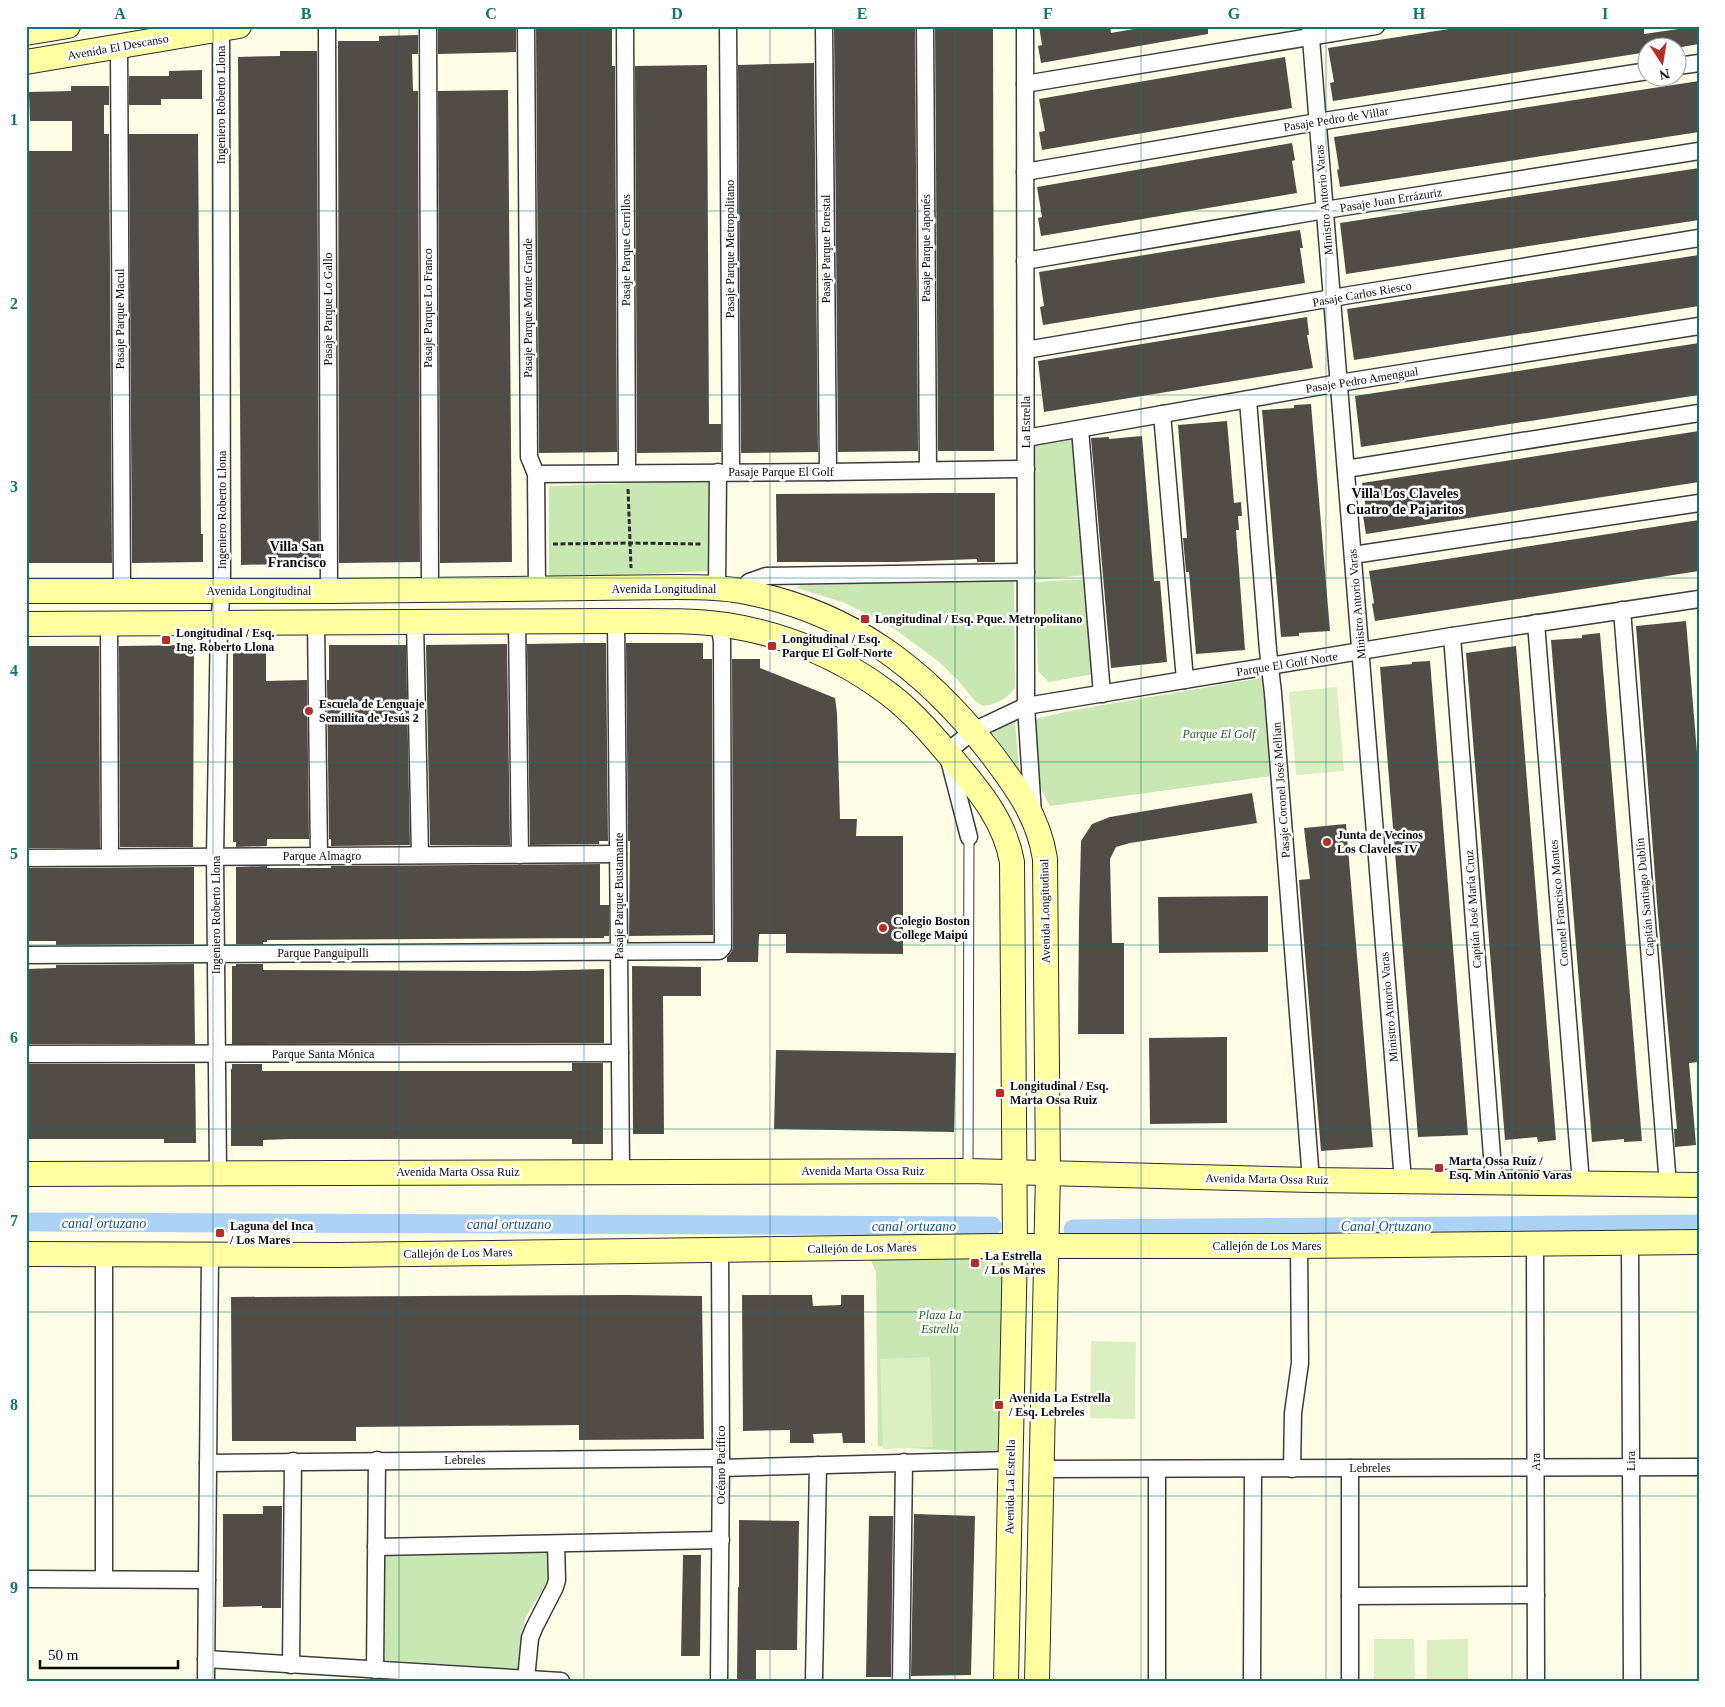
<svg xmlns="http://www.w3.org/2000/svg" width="1725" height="1707" viewBox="0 0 1725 1707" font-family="Georgia,serif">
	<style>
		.green { fill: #c8e7b2 }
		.pitch { fill: #dbefc3 }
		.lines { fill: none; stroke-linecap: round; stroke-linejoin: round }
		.canal { stroke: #acd2f5; stroke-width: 19 }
		.building { fill: #524c46 }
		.lane-casing { stroke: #3d3d3d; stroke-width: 11 }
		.street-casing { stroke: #3d3d3d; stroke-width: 19 }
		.secondary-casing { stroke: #2c2c2c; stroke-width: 26 }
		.path { stroke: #2c2c2c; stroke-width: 3; stroke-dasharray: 5 2.5; stroke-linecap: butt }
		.lane { stroke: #fff; stroke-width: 9 }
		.street { stroke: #fff; stroke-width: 16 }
		.secondary { stroke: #fffea1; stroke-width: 24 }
		.grid { fill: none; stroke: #0f766e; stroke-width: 1; stroke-opacity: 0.55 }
		.poi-dot { fill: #b72c24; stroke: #fff; stroke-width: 2 }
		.labels { text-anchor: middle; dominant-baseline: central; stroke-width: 5; stroke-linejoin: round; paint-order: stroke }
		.street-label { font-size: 12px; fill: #0a0a0a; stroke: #fff }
		.poi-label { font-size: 12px; font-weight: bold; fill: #0a0a0a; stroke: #fff; text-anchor: start }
		.park-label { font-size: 12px; font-style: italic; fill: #235f1c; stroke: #fff }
		.neighbourhood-label { font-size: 14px; font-weight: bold; fill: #0a0a0a; stroke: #fff }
		.water-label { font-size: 14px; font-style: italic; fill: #165298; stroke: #fff }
		.neatline { fill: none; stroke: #0f766e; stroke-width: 2 }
		.grid-label { font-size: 16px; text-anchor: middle; font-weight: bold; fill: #0f766e }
	</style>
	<rect width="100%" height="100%" fill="#fffde6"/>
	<g class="green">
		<polygon points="1075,436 1086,575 1036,580 1031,444"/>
		<polygon points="711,480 711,571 549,578 549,486"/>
		<polygon points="1086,579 1094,674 1049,682 1038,671 1035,582"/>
		<path d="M1014,581L1015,686C1012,697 994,705 983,706L975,701L958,680L938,661L895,629L845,603L797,588L800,585Z"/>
		<polygon points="1267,677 1271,776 1050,806 1040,787 1035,719 1074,710"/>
		<polygon points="1015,721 1019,769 991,731 1001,724"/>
		<polygon points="870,1258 1003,1259 1001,1454 878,1446 876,1272"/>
		<polygon points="550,1550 549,1579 525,1618 518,1669 384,1660 384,1552"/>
	</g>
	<g class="pitch">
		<polygon points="1337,687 1344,771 1296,775 1289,692"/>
		<polygon points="1091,1341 1136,1342 1135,1419 1090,1418"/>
		<polygon points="930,1357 933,1447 883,1449 880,1359"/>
		<polygon points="1374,1639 1414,1639 1415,1681 1374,1681"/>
		<polygon points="1468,1639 1468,1681 1427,1681 1427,1640"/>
	</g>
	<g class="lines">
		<g class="canal">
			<polyline points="26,1222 992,1226"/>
			<polyline points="1073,1229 1699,1224"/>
		</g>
	</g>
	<g class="building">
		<polygon points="438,26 516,26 516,52 438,54"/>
		<polygon points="536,26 612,26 612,66 615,66 617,452 539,453"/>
		<polygon points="834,26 915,26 918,451 838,452"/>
		<polygon points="935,26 993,26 994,451 938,451"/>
		<polygon points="1039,26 1110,26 1111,33 1151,26 1208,26 1208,34 1041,63 1038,46 1042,45"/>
		<polygon points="1468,26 1644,26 1644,34 1699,26 1699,44 1676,48 1648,48 1648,52 1333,101 1330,83 1334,82 1328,48"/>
		<polygon points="418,35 418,54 412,54 413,91 418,91 420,562 339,563 338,41 379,41 379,36"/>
		<polygon points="280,51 317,51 319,563 241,565 238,57 280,56"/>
		<polygon points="1285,57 1292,108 1042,150 1039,132 1045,131 1039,99"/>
		<polygon points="814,63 818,452 741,453 738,65"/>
		<polygon points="707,65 709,424 721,424 721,452 637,453 635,66"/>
		<polygon points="202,70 202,99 161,99 161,105 129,105 129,76 169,76 169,71"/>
		<polygon points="1699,81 1699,132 1340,187 1337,170 1339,169 1334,137"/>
		<polygon points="71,86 109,86 109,105 104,105 104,134 109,134 112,563 29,563 27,151 72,151 72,121 30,121 29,92 71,91"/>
		<polygon points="508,90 512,562 440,563 438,91"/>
		<polygon points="129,134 198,134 201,534 203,534 203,562 132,563"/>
		<polygon points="1292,143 1295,160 1292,161 1297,193 1041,236 1038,218 1042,217 1037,187"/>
		<polygon points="1699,168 1699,220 1346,274 1340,223"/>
		<polygon points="1300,230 1303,248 1300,248 1305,283 1043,325 1040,307 1044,306 1039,272"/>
		<polygon points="1699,255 1699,306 1354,360 1347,309"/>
		<polygon points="1307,317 1309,335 1307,335 1313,368 1044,412 1038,361"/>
		<polygon points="1699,343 1699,395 1361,447 1355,396"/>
		<polygon points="1311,404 1330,631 1299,633 1299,636 1281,637 1262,410 1294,408 1294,405"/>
		<polygon points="1227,421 1234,503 1241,502 1242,516 1238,516 1239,530 1236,530 1245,650 1196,654 1189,572 1186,572 1183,538 1187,538 1178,425"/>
		<polygon points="1699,431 1699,482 1366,534 1363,516 1367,515 1362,483"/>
		<polygon points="1142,436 1154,581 1160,581 1167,662 1111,668 1091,438 1109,437 1109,439"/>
		<polygon points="942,493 995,493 995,562 977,562 977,559 898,562 777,562 776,494"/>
		<polygon points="1699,520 1699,571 1375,621 1372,604 1374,603 1369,571"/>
		<polygon points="1686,621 1699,776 1699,1062 1689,1063 1696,1145 1675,1147 1674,1129 1677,1129 1658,916 1636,626"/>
		<polygon points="1600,633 1642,1141 1624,1142 1624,1139 1592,1142 1551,640 1582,638 1582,635"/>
		<polygon points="585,643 606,643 608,841 599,841 599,844 530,845 527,644"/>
		<polygon points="626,643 703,643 703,659 712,659 713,935 629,936 630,841 628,841"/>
		<polygon points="507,644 510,845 430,845 426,645"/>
		<polygon points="194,645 193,847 120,847 119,646"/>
		<polygon points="329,645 406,645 410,845 331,846 331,839 329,839 327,680 329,680"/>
		<polygon points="26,646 99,646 100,848 26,848"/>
		<polygon points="233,646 266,646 266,681 307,680 309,839 267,839 267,846 236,847 236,842 233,842"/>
		<polygon points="1516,646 1556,1140 1538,1142 1537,1137 1505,1140 1466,653"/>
		<polygon points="732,659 760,659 760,668 835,698 837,713 840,819 857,819 856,836 903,836 903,954 786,953 786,934 759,934 758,962 727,962 727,957 732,951 733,947"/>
		<polygon points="1430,661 1468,1135 1418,1137 1380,667 1412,664 1412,662"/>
		<polygon points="1252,793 1257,823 1130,843 1116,847 1110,859 1112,943 1124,943 1124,1034 1078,1034 1079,919 1081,841 1092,824 1110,817"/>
		<polygon points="1346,824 1373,1147 1321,1151 1299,880 1310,879 1304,828"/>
		<polygon points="600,864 600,905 609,905 609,936 604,936 604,938 267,940 267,942 263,942 263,944 236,944 236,867 267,866 267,868 331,868 331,866"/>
		<polygon points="194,867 194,944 56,945 56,941 26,941 26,868"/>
		<polygon points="1268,896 1268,952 1159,953 1158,897"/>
		<polygon points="194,964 195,1044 26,1044 26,969 56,968 56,965"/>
		<polygon points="236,964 263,964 263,970 525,971 604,969 604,1043 232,1044 232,966 236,966"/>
		<polygon points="632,966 701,967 701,996 663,996 664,1134 633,1134"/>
		<polygon points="1227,1037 1227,1123 1150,1124 1149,1038"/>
		<polygon points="776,1050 956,1053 954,1132 774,1129"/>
		<polygon points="572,1063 603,1063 603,1144 572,1144 572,1139 291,1139 263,1140 263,1146 231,1146 231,1069 232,1069 232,1064 262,1064 262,1071 572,1071"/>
		<polygon points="26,1064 195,1064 196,1143 164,1143 164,1139 26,1139"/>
		<polygon points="627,1295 702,1296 704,1439 579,1440 579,1425 356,1427 356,1441 232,1441 231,1297"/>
		<polygon points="742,1295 812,1295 813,1306 841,1305 841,1295 864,1295 865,1443 843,1443 842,1433 813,1434 814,1443 790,1443 790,1430 743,1431"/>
		<polygon points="263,1506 282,1506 281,1608 262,1608 262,1606 223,1607 223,1514 263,1514"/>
		<polygon points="914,1514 975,1516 971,1675 911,1676"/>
		<polygon points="869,1516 893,1516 891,1677 866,1677"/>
		<polygon points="739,1520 799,1521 797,1650 756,1650 756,1681 737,1681 738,1587 739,1587"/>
		<polygon points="683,1555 701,1555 700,1656 681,1656"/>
	</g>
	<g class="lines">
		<g class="lane-casing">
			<polyline id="lane" points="968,1169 969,837"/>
		</g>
		<g class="street-casing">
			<g id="street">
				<polyline points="327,26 329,591"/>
				<polyline points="428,26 430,590"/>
				<polyline points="526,26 529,457 536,474 537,589"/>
				<polyline points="625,26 627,473"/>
				<polyline points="728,26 731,472"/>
				<polyline points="824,26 828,472"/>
				<polyline points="925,26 928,470"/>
				<polyline points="1025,26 1026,706 1033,814"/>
				<polyline points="1310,26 1403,1181"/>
				<polyline points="119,47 122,591"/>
				<polyline points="1678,66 1699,63"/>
				<polyline points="1025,84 1376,26"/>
				<polyline points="1025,172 1317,122 1648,71"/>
				<polyline points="1025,261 1325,210 1699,151"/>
				<polyline points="1026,350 1350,295 1699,238"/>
				<polyline points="1248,400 1268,650 1273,693 1311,1180"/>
				<polyline points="1162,414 1185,680"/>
				<polyline points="1080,429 1102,694"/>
				<polyline points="1026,438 1339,383 1699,326"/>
				<polyline points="1346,469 1699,413"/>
				<polyline points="536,474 828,472 1026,469"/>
				<polyline points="1353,555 1699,503"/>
				<polyline points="717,589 718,472"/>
				<polyline points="741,591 749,582 766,576 1026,572"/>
				<polyline points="1622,610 1668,1185"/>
				<polyline points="517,621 520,855"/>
				<polyline points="616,621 621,1171"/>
				<polyline points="316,622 319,856"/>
				<polyline points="415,622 420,855"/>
				<polyline points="109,623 110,857"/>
				<polyline points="1536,623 1581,1183"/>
				<polyline points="1452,636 1494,1182"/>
				<polyline points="969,837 947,752 973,731 1026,706 1452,636 1699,599"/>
				<polyline points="26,858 618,854"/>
				<polyline points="26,955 719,951 723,947 723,944 722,641 719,624"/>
				<polyline points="26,1054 620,1053"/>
				<polyline points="218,1173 215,857 219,623 222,590 221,26"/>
				<polyline points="1630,1242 1632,1681"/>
				<polyline points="1535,1243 1536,1681"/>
				<polyline points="104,1254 104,1579"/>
				<polyline points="208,1463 721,1458"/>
				<polyline points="721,1468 1011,1460"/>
				<polyline points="1042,1469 1699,1467"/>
				<polyline points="1292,1469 1293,1413 1300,1363 1299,1246"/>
				<polyline points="376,1547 721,1540"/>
				<polyline points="26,1579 207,1580"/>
				<polyline points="1350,1596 1536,1595"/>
				<polyline points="206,1659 561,1681"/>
				<polyline points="291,1665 293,1461"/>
				<polyline points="375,1670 377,1460"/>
				<polyline points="526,1679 530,1638 534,1628 555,1587 557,1580 556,1544"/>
				<polyline points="206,1681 210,1255"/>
				<polyline points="719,1681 721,1458 720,1250"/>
				<polyline points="814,1681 818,1465"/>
				<polyline points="901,1681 904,1462"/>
				<polyline points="1157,1681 1157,1469"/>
				<polyline points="1252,1681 1253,1469"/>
				<polyline points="1350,1681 1350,1468"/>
			</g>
		</g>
		<g class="secondary-casing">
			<g id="secondary">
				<polyline points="26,33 68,26"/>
				<polyline points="26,62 239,26"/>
				<path d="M26,591H329L677,587C698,587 720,587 741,591C849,611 924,668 990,752C1015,785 1039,817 1045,859L1048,1173L1037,1681"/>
				<path d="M26,624L616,621C653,621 690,620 726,625C785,634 842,658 889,694C914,713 935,738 955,762C981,793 1005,822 1012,862L1015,1246L1006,1681"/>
				<polyline points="26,1174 968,1171 1311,1180 1699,1185"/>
				<polyline points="26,1254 338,1255 995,1246 1299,1246 1699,1242"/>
			</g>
		</g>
		<g class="path">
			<polyline points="628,489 631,568"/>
			<polyline points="553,544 631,543 701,544"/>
		</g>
		<use href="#lane" class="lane"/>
		<use href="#street" class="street"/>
		<use href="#secondary" class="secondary"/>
	</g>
	<path class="grid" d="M213,26V1681M399,26V1681M584,26V1681M770,26V1681M955,26V1681M1141,26V1681M1326,26V1681M1512,26V1681M26,211H1699M26,395H1699M26,578H1699M26,762H1699M26,945H1699M26,1129H1699M26,1312H1699M26,1496H1699"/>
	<g class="poi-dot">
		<rect x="860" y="614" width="10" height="10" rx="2.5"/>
		<rect x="161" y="635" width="10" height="10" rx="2.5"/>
		<rect x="767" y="641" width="10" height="10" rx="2.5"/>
		<circle cx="309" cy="711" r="5"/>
		<circle cx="1327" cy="842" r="5"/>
		<circle cx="883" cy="928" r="5"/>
		<rect x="995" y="1088" width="10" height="10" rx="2.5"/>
		<rect x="1434" y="1163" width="10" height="10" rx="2.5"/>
		<rect x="215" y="1228" width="10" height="10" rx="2.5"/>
		<rect x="970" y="1258" width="10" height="10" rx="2.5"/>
		<rect x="994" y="1400" width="10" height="10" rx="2.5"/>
	</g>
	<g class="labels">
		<g class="street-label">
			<text transform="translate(118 47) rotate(-10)">Avenida El Descanso</text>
			<text transform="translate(221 105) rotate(-90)">Ingeniero Roberto Llona</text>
			<text transform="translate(1336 119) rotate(-9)">Pasaje Pedro de Villar</text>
			<text transform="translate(1324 200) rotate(-95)">Ministro Antorio Varas</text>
			<text transform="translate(1391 200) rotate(-9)">Pasaje Juan Errázuriz</text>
			<text transform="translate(926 248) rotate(-90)">Pasaje Parque Japonés</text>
			<text transform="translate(730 249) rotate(-90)">Pasaje Parque Metropolitano</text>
			<text transform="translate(826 249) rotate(-90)">Pasaje Parque Forestal</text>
			<text transform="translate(626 250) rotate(-90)">Pasaje Parque Cerrillos</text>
			<text transform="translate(1362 294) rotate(-10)">Pasaje Carlos Riesco</text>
			<text transform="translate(428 308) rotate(-90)">Pasaje Parque Lo Franco</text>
			<text transform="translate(528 308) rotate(-90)">Pasaje Parque Monte Grande</text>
			<text transform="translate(328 309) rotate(-90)">Pasaje Parque Lo Gallo</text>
			<text transform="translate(120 319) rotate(-90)">Pasaje Parque Macul</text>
			<text transform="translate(1362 380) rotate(-9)">Pasaje Pedro Amengual</text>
			<text transform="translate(1026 422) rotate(-90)">La Estrella</text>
			<text x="781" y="472">Pasaje Parque El Golf</text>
			<text transform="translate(222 510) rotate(-90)">Ingeniero Roberto Llona</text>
			<text x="664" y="589">Avenida Longitudinal</text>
			<text x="259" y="591">Avenida Longitudinal</text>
			<text transform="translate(1357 604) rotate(-95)">Ministro Antorio Varas</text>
			<text transform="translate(1287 664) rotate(-9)">Parque El Golf Norte</text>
			<text transform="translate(1281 790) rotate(-94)">Pasaje Coronel José Mellian</text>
			<text x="322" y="856">Parque Almagro</text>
			<text transform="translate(619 896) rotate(-90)">Pasaje Parque Bustamante</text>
			<text transform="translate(1645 897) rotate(-95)">Capitán Santiago Dublín</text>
			<text transform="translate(1559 903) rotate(-95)">Coronel Francisco Montes</text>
			<text transform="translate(1473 909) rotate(-94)">Capitán José María Cruz</text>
			<text transform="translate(1045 911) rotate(-91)">Avenida Longitudinal</text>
			<text transform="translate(216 915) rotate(-90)">Ingeniero Roberto Llona</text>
			<text x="323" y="953">Parque Panguipulli</text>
			<text transform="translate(1389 1007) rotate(-95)">Ministro Antorio Varas</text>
			<text x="323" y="1054">Parque Santa Mónica</text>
			<text x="863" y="1171">Avenida Marta Ossa Ruiz</text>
			<text x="458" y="1172">Avenida Marta Ossa Ruiz</text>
			<text transform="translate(1267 1179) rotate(1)">Avenida Marta Ossa Ruiz</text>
			<text x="1267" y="1246">Callejón de Los Mares</text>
			<text transform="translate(862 1248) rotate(-1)">Callejón de Los Mares</text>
			<text transform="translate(458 1253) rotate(-1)">Callejón de Los Mares</text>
			<text x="465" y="1460">Lebreles</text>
			<text transform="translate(1631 1461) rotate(-90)">Lira</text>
			<text transform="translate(1536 1462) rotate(-90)">Ara</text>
			<text transform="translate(721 1465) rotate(-90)">Océano Pacífico</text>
			<text x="1370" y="1468">Lebreles</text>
			<text transform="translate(1010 1487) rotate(-89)">Avenida La Estrella</text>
		</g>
		<g class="poi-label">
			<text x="875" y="619">Longitudinal / Esq. Pque. Metropolitano</text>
			<text x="176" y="633">Longitudinal / Esq.<tspan x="176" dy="14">Ing. Roberto Llona</tspan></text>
			<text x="782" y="639">Longitudinal / Esq.<tspan x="782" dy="14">Parque El Golf-Norte</tspan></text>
			<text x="319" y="704">Escuela de Lenguaje<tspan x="319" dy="14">Semillita de Jesús 2</tspan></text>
			<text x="1337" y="835">Junta de Vecinos<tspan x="1337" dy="14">Los Claveles IV</tspan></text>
			<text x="893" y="921">Colegio Boston<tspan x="893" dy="14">College Maipú</tspan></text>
			<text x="1010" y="1086">Longitudinal / Esq.<tspan x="1010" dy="14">Marta Ossa Ruiz</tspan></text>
			<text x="1449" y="1161">Marta Ossa Ruíz /<tspan x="1449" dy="14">Esq. Min Antonio Varas</tspan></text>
			<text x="230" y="1226">Laguna del Inca<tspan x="230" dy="14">/ Los Mares</tspan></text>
			<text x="985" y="1256">La Estrella<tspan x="985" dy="14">/ Los Mares</tspan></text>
			<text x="1009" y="1398">Avenida La Estrella<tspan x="1009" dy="14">/ Esq. Lebreles</tspan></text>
		</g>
		<g class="park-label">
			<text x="1219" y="734">Parque El Golf</text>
			<text x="940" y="1315">Plaza La<tspan x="940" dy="14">Estrella</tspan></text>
		</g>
		<g class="neighbourhood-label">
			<text x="1405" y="493">Villa Los Claveles<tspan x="1405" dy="16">Cuatro de Pajaritos</tspan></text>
			<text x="297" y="546">Villa San<tspan x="297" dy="16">Francisco</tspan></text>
		</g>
		<g class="water-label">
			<text x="104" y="1223">canal ortuzano</text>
			<text x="509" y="1224">canal ortuzano</text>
			<text x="914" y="1226">canal ortuzano</text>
			<text x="1386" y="1226">Canal Ortuzano</text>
		</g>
	</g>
	<rect width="1725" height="1707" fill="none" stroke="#ffffff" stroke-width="55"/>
	<g transform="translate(1662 62) rotate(168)"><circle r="24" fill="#ffffff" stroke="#9d9d9d"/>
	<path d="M0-4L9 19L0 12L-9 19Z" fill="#b72c24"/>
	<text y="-8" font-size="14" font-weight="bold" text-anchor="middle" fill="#0a0a0a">N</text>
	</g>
	<path d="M40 1660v8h138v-8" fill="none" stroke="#0a0a0a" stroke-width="2.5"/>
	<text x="48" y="1660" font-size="15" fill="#0a0a0a" stroke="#ffffff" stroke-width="4" paint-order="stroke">50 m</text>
	<rect x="28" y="28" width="1670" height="1652" class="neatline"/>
	<g class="grid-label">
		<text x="120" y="19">A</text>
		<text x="306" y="19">B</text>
		<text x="491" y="19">C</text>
		<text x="677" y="19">D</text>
		<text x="862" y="19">E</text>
		<text x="1048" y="19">F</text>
		<text x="1234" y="19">G</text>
		<text x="1419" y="19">H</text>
		<text x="1605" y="19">I</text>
		<text x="14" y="125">1</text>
		<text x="14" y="309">2</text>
		<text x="14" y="492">3</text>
		<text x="14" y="676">4</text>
		<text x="14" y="859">5</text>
		<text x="14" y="1043">6</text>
		<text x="14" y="1226">7</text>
		<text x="14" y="1410">8</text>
		<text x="14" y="1593">9</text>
	</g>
</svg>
